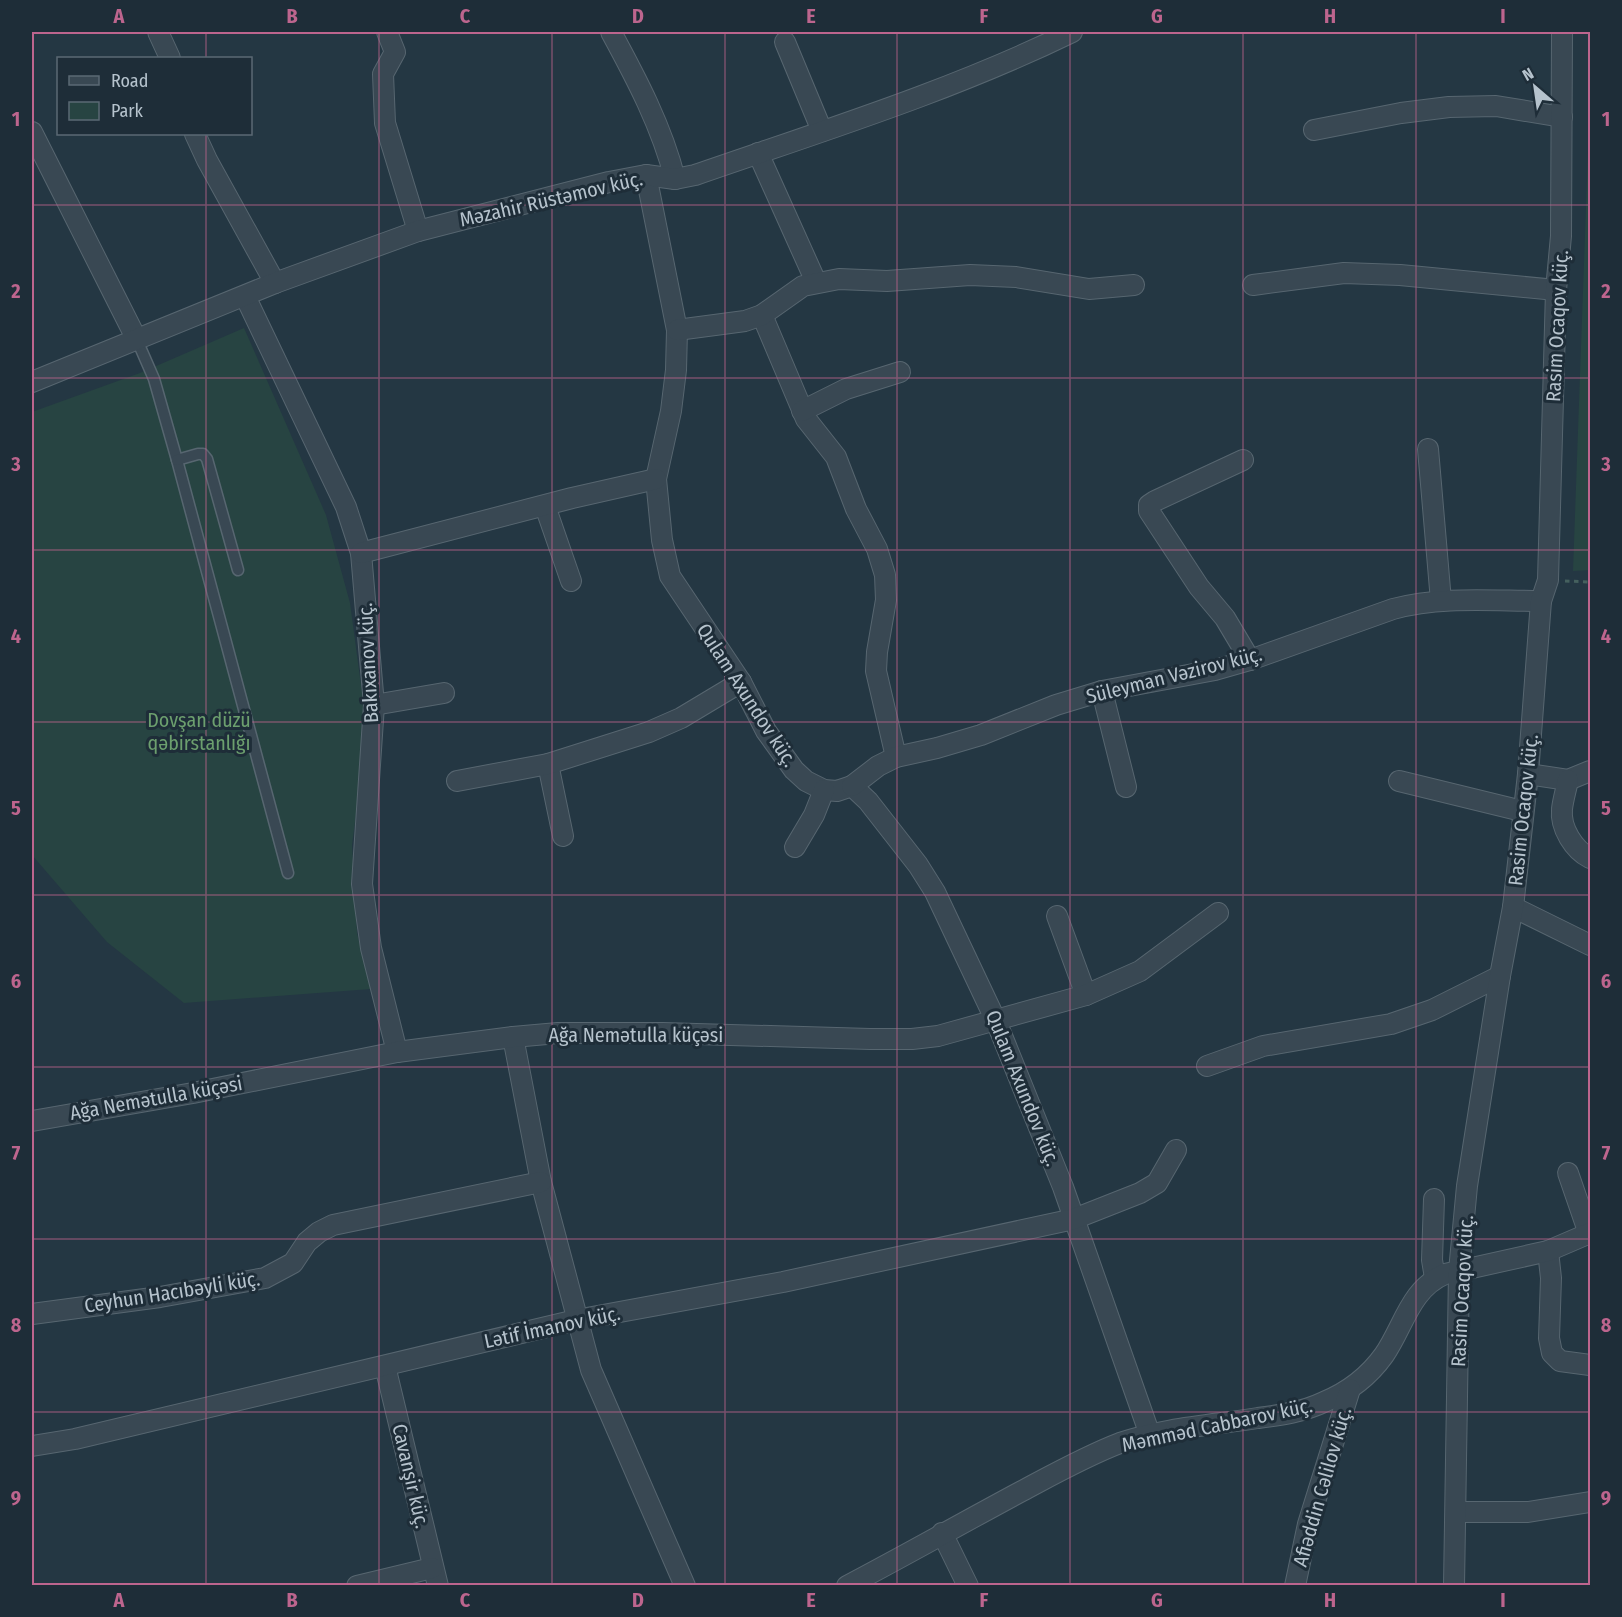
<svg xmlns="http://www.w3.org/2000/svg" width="1622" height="1617" viewBox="0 0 1622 1617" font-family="'Fira Sans Condensed',sans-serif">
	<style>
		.green { fill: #274442 }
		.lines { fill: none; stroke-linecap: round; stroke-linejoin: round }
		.service-casing { stroke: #576670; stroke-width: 13 }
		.minor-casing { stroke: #576670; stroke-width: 22 }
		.path { stroke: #45605e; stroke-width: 3; stroke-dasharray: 4.5 4.5; stroke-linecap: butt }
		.service { stroke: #394853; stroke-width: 10 }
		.minor { stroke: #394853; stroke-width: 20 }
		.grid { fill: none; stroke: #bd658e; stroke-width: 1.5; stroke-opacity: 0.55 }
		.labels { text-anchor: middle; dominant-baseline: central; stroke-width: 6; stroke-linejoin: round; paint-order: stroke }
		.street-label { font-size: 20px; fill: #b6c3cd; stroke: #1e2d38 }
		.park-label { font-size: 20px; fill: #6c9f6e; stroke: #1e2d38 }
		.neatline { fill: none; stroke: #bd658e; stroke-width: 2 }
		.grid-label { font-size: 20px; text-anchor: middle; font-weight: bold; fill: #bd658e }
	</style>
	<rect width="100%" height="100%" fill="#243743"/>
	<g class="green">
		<polygon points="1590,95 1590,570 1573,571"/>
		<polygon points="244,328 326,515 350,603 367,730 352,845 357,933 371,989 184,1003 107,942 32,855 32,412 140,373"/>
	</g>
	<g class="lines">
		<g class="service-casing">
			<g id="service">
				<polyline points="137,340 154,379 177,460 288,873"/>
				<polyline points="177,460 198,454 203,454 207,459 238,570"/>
			</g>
		</g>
		<g class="minor-casing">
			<g id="minor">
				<polyline points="158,32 170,58"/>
				<polyline points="387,32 395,52 383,74 385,123 418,231"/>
				<path d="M611,32C636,78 662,127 675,179"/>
				<polyline points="785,42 822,131"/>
				<polyline points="1314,130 1401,113 1449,107 1496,106 1562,117"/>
				<polyline points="32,132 137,340"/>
				<polyline points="195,134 207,160 275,283"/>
				<polyline points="758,153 816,282"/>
				<polyline points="646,175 677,330 676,370 671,411 656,479 662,540 670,576 741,682 766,731 794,770 806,781 824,790 837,791 852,786 868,801 918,865 935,892 996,1021 1063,1187 1150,1435"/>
				<polyline points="1253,285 1344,273 1400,275 1556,290"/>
				<polyline points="245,296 346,507 361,553 374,705 362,884 371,948 397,1052"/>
				<polyline points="762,315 806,419 836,457 856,509 877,549 885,575 886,600 877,652 876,671 896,757"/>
				<polyline points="677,330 745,321 762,315 803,286 839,279 887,281 970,275 1016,277 1089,289 1134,285"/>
				<path d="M32,382L275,283L418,231L609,182L646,175L675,179L695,175C822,131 951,91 1072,32"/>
				<polyline points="802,411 846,389 900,372"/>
				<polyline points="1428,449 1441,601"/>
				<polyline points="1243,460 1155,501 1149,505 1149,511 1199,587 1225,618 1250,660"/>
				<polyline points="545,506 571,581"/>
				<polyline points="361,553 572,498 656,479"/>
				<polyline points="1102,691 1126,787"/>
				<polyline points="374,705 444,693"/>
				<polyline points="548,764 563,836"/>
				<polyline points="1528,774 1568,780 1590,771"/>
				<path d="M1568,780C1566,790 1563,800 1562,809C1560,828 1574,850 1590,858"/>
				<polyline points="457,781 548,764 649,732 681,718 741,682"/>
				<polyline points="1399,781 1522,811"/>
				<path d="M852,786L878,766L896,757L937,748L981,735L1056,705L1102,691L1215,670L1250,660L1393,609C1441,596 1492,601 1541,601"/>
				<polyline points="795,847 814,815 824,790"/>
				<polyline points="1513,907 1590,945"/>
				<polyline points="1057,916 1086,995"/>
				<polyline points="513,1037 541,1182 591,1370 685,1586"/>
				<polyline points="1207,1066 1263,1046 1391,1024 1432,1010 1500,976"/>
				<polyline points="32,1121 193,1093 397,1052 513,1037 558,1033 663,1033 870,1039 912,1039 938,1036 1086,995 1140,971 1218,913"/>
				<polyline points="1568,1173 1589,1234"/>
				<polyline points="1434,1199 1432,1260 1435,1278"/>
				<polyline points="1548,1251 1551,1278 1549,1338 1552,1353 1560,1361 1590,1365"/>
				<polyline points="32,1314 160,1297 265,1278 293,1263 307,1242 319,1232 333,1225 541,1182"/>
				<polyline points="385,1366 438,1586"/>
				<polyline points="32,1446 75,1439 576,1320 783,1282 1074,1219 1140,1193 1157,1183 1176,1150"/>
				<polyline points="1456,1512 1528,1512 1590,1502"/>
				<polyline points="942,1533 968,1586"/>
				<polyline points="357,1586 432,1568"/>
				<path d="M847,1586C906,1555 964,1522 1022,1491C1054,1474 1086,1456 1120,1443C1164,1428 1213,1425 1258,1418C1281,1415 1303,1412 1324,1402C1348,1392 1369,1376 1384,1355C1404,1326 1410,1289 1445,1274L1548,1251L1590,1233"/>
				<polyline points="1295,1586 1308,1524 1350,1389"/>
				<polyline points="1454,1586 1459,1271 1467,1186 1500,976 1513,907 1528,774 1541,601 1548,580 1556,290 1561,236 1562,32"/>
			</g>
		</g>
		<polyline class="path" points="1565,581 1590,582"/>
		<use href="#service" class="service"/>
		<use href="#minor" class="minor"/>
	</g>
	<path class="grid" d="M206,32V58M379,32V1586M552,32V1586M725,32V1586M897,32V1586M1070,32V1586M1243,32V1586M1416,32V1586M206,134V1586M32,205H1590M32,378H1590M32,550H1590M32,722H1590M32,895H1590M32,1067H1590M32,1239H1590M32,1412H1590"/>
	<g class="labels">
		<g class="street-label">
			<text transform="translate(551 199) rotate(-13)">Məzahir Rüstəmov küç.</text>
			<text transform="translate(1557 326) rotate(-87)">Rasim Ocaqov küç.</text>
			<text transform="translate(368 663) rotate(-93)">Bakıxanov küç.</text>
			<text transform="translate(1174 675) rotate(-14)">Süleyman Vəzirov küç.</text>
			<text transform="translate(747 695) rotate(57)">Qulam Axundov küç.</text>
			<text transform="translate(1523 810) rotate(-84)">Rasim Ocaqov küç.</text>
			<text x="636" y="1035">Ağa Nemətulla küçəsi</text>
			<text transform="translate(1023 1088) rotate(68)">Qulam Axundov küç.</text>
			<text transform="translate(156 1098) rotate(-10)">Ağa Nemətulla küçəsi</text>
			<text transform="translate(1462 1291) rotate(-87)">Rasim Ocaqov küç.</text>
			<text transform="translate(172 1292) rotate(-9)">Ceyhun Hacıbəyli küç.</text>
			<text transform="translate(552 1327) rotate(-12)">Lətif İmanov küç.</text>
			<text transform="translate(1217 1425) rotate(-12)">Məmməd Cabbarov küç.</text>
			<text transform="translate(411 1476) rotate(77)">Cavanşir küç.</text>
			<text transform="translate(1322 1487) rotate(-74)">Afiəddin Cəlilov küç.</text>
		</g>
		<g class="park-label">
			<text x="199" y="720">Dovşan düzü<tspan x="199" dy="23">qəbirstanlığı</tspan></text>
		</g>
	</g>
	<rect width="1622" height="1617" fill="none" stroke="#1e2d38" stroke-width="66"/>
	<rect x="57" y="57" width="195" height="78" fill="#1e2d38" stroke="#5b6974" stroke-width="1.5"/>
	<rect x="69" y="76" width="30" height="9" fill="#394853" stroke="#5b6974" stroke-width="1.5"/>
	<text x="111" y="87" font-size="18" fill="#b6c3cd">Road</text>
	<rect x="69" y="102" width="30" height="18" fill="#274442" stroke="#5b6974" stroke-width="1.5"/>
	<text x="111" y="117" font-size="18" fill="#b6c3cd">Park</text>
	<g transform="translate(1535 87) rotate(331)" stroke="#1e2d38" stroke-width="4.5" paint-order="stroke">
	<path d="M0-4.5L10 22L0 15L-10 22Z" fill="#b6c3cd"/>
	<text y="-9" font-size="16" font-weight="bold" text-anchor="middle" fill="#b6c3cd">N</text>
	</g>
	<rect x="33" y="33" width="1556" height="1551" class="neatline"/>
	<g class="grid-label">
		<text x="119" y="23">A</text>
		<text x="292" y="23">B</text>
		<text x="465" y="23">C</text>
		<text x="638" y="23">D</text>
		<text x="811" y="23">E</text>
		<text x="984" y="23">F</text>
		<text x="1157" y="23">G</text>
		<text x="1330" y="23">H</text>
		<text x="1503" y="23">I</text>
		<text x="16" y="126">1</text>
		<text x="1606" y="126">1</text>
		<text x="16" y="298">2</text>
		<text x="1606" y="298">2</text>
		<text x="16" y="471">3</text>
		<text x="1606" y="471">3</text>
		<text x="16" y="643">4</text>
		<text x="1606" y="643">4</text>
		<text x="16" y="815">5</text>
		<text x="1606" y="815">5</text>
		<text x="16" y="988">6</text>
		<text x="1606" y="988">6</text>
		<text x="16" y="1160">7</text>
		<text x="1606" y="1160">7</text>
		<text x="16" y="1332">8</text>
		<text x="1606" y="1332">8</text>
		<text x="16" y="1505">9</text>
		<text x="1606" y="1505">9</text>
		<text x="119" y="1607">A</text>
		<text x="292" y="1607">B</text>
		<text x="465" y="1607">C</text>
		<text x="638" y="1607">D</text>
		<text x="811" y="1607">E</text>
		<text x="984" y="1607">F</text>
		<text x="1157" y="1607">G</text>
		<text x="1330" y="1607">H</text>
		<text x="1503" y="1607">I</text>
	</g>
</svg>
